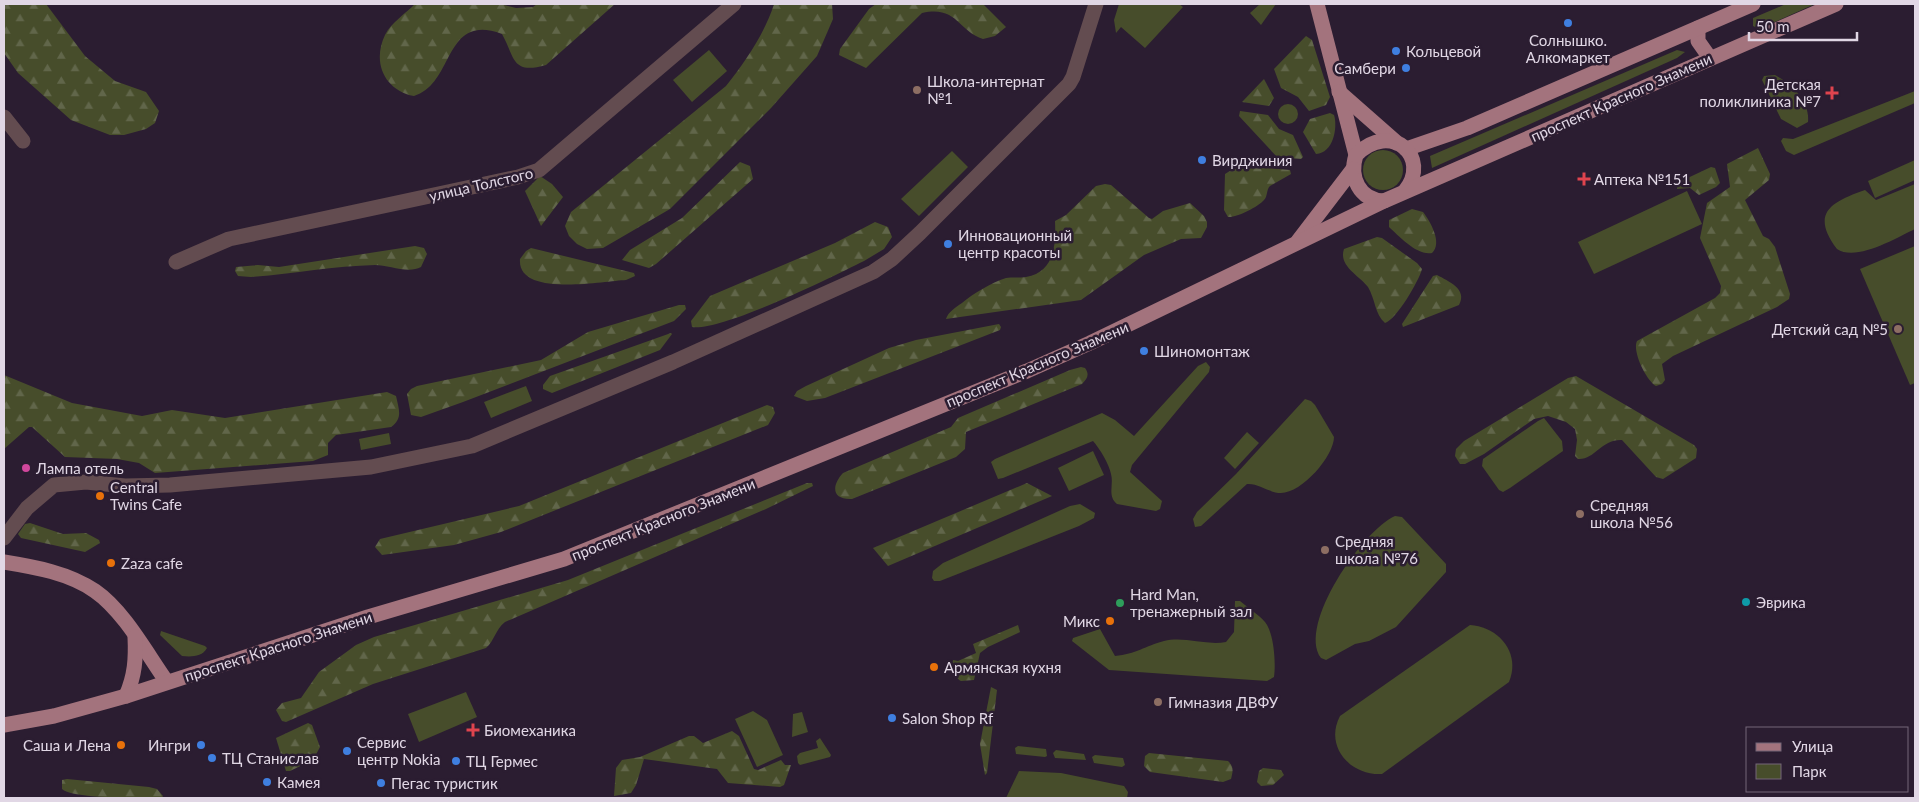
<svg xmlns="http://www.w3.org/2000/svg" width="1919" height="802" viewBox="0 0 1919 802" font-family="Lato,sans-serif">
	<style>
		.green { fill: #474d2b }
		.forest { fill: url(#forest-firs) }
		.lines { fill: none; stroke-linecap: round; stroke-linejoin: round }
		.minor { stroke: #634c50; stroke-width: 15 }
		.major { stroke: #a3737d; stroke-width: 15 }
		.shop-dot { fill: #3f7fe0; stroke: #2b1d31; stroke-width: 2 }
		.education-dot { fill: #8d6e63; stroke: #2b1d31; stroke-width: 2 }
		.health-dot { fill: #e0444e; stroke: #2b1d31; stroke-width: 2 }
		.hotel-dot { fill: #d1479c; stroke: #2b1d31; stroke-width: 2 }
		.food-dot { fill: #e8710a; stroke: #2b1d31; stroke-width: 2 }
		.culture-dot { fill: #0f9aa8; stroke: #2b1d31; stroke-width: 2 }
		.leisure-dot { fill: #2e9e5b; stroke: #2b1d31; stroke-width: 2 }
		.labels { text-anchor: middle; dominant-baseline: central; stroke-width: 5; stroke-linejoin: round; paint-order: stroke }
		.poi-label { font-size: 15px; fill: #e1d7e5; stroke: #2b1d31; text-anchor: start }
		.street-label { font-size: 15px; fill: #e1d7e5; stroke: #2b1d31 }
	</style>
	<defs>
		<pattern id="forest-firs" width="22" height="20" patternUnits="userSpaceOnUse" patternTransform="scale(1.25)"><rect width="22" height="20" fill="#474d2b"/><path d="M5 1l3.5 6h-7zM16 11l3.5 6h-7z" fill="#61664a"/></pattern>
	</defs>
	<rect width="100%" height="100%" fill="#2b1d31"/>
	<g class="green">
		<polygon points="1119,4 1179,4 1183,7 1145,48 1121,27 1116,33 1114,20"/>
		<polygon points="1260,4 1276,4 1261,25 1250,13"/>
		<polygon points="1786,4 1815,4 1759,29 1753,26 1753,18"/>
		<polygon points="709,50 727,71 692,102 673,80"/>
		<polygon points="1677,50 1685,52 1677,58 1432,168 1430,156"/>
		<path d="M1775,75C1792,84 1810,101 1808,122L1797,128L1781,119L1762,80L1764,76Z"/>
		<polygon points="1915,91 1915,103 1794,155 1786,151 1781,141 1783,138 1793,139"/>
		<circle cx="1288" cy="114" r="10"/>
		<circle cx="1383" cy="170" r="20"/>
		<polygon points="952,151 968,167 919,216 901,199"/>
		<polygon points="1915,160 1915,180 1875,198 1868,181"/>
		<path d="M1915,184V229C1896,238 1856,262 1837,249C1810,213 1831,202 1865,190L1876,200Z"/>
		<polygon points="1687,191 1702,224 1594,274 1578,242"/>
		<polygon points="1915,246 1915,383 1910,385 1860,269"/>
		<path d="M1206,362L1210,367L1209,372L1132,465L1130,472L1162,501L1160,509L1156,511L1117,504C1107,496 1114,485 1111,474C1109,464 1100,449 1093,441L1003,478L998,479L991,462L995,459L1102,413L1115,420L1134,436L1198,366Z"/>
		<polygon points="526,386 532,401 491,418 484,402"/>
		<path d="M1305,399L1311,401L1315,405L1334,437C1334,456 1302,493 1281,493C1269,493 1259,483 1247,484L1201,526L1195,527L1193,519L1197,512L1236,474Z"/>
		<polygon points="1544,418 1562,441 1563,451 1510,488 1503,492 1499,490 1482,466 1483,459 1538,421"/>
		<polygon points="1247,432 1259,443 1235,469 1224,458"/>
		<polygon points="389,433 391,444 361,450 359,439"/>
		<polygon points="1093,451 1104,475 1069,491 1058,468"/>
		<polygon points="1080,504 1095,513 1094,518 1079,526 940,581 934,581 932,578 933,571 943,563 1070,506"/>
		<path d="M1395,516L1402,517L1446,564V572L1396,627L1369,641L1355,644L1326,660L1321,658C1297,625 1363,530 1395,516Z"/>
		<path d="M1235,601H1240C1248,608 1258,614 1265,622C1274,633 1276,663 1274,677L1267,681L1109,670L1072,641L1073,638L1100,629L1115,656C1136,654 1145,646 1164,641C1185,636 1206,646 1226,642L1234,632Z"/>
		<path d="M1470,625C1499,627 1521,653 1509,682L1382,774C1350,776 1324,746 1340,716Z"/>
		<path d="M161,631L205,646L207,648C202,657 191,657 182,656L160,635Z"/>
		<polygon points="466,692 477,717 419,742 408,714"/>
		<polygon points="753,711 767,720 783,755 757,767 735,719"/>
		<polygon points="802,712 808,732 792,737 793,714"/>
		<polygon points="820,738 831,755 830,757 800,765 798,763 797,756 800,753 818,748 816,741"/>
		<polygon points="1018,746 1046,749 1047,756 1045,757 1016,754 1015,748"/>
		<polygon points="1056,750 1084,754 1086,760 1055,758 1053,753"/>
		<polygon points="1095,755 1123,758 1125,765 1122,767 1094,763 1092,757"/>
		<polygon points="1019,771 1061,773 1124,786 1128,792 1127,798 1006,798"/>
	</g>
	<g class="forest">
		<polygon points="4,4 46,4 85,56 115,81 146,92 159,111 155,123 146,129 124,135 110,135 71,120 18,73 4,53"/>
		<path d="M415,4H500L516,8L533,7L537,4H615L546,65C511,75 515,57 502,34C443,12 455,84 414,96C384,90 372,62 385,35C391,23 406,13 415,4Z"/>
		<path d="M774,4H832L833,19L817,56L771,108L670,209L603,248L587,249L577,244L569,236L565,226L571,212L726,86C745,62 765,33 774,4Z"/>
		<path d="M876,4H983L1006,27L995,36L983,39C958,31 957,5 922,13L866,68L839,55L840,49L869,9Z"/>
		<polygon points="1306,36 1312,40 1330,97 1326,105 1309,111 1298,97 1281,88 1274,69"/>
		<polygon points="1264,79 1274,98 1269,106 1242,102"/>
		<polygon points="1240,111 1268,115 1279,129 1293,135 1303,157 1301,159 1277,157 1239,116"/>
		<path d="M1330,113L1334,115C1338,128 1333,153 1316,154L1303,132L1310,119Z"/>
		<path d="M1758,148L1770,174L1769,180L1745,200L1763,236L1769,239L1775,247L1790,294L1789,299L1777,307L1673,356L1662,364L1665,380L1662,384L1656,386C1646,380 1632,351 1637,341L1715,298L1720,293L1721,286L1700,238L1707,203L1730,187L1727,164Z"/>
		<polygon points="740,162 750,166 753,179 656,264 649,268 622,260 630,250 682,218"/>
		<polygon points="1711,167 1715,168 1720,183 1716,187 1699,195 1690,188 1677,189 1677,183"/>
		<path d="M1268,168L1290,170L1291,174L1270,186C1266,190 1268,196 1264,200C1258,207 1236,218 1228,217L1224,210L1225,174L1233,169Z"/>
		<polygon points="540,176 552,184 563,197 541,226 525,191"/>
		<path d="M1105,184L1111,185L1149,218L1152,219L1163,211L1190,203L1204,216L1207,222V227L1201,238L1181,239L1144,255L1081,300L946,319C948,312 956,307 962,303C974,293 991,283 1006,278C1012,277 1019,278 1026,277C1055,272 1056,244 1055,221L1066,215L1096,186Z"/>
		<path d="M1412,209L1423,212C1430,221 1443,243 1432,253C1417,256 1399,236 1389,227V220Z"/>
		<path d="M875,222L888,227L892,237L884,249L864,261C832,277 723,331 692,327L691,321L710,296L835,243Z"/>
		<path d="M1377,237L1382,238L1417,263L1422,269C1419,281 1396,320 1385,323C1375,315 1375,298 1368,287C1360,276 1338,266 1344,249Z"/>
		<path d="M415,246L424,248L427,254L421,267C408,274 389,265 375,265C333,266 292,274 251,277L238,276L235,271L236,267L258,265L279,267Z"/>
		<path d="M531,248L634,273L635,276L626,280C603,281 517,298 520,259L526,251Z"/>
		<path d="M1437,275C1448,281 1468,289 1459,305L1403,327L1402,324L1433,276Z"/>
		<polygon points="679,305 685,305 686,309 674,321 463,402 421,417 411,415 407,394 411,389 417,386 541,360 588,332"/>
		<polygon points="999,324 1001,327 1000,330 825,398 807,401 794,396 797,391 806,386 889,348 916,340"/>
		<polygon points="671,333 672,334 660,350 552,393 543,389 543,385 550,376"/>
		<path d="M1081,367L1085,368C1090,375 1087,379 1082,384L966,432L965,449L956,457L852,499C832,500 831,486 843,473L951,427L958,418L1070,370Z"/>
		<path d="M4,375L72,403L142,416L172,410L225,418L387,392L396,396C399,410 403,418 391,427L336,435L328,443V455L313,461L155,473L139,463L117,459L65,457L32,427H29L4,449Z"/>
		<path d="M1576,376L1694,445L1697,449L1696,458L1663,479L1656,477L1622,440C1601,439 1595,460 1578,459L1575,456L1577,440L1575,429L1566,422L1548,416L1534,419L1484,454L1465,464H1460L1455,456L1456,449L1464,441L1568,378Z"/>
		<polygon points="767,405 773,407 775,413 768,425 501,532 454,545 382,555 375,547 380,539 519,506"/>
		<path d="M807,483H812L813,486L766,509L505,622C495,630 495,640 486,648L373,684L286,722L282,721L276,710L282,703L301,698L319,672L356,645L374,637L568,580Z"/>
		<polygon points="1027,483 1052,496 888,566 873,548"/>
		<polygon points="30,523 63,534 86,533 99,540 100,543 85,552 21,538 18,534 25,524"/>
		<path d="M1018,625L1020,632L988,647L980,653L974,680L961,681C955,678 951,666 953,660L958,661L976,653L973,644Z"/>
		<polygon points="991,687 997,690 987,773 985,775 980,744"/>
		<polygon points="308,723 312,725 320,747 313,760 290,771 286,771 276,738"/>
		<polygon points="732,731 739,736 754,769 758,770 781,760 785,765 791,765 784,785 780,787 728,783 717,769 644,759 636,785 631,793 614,796 616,768 622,760 640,757 689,736 694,736 703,743"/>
		<path d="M1149,753L1228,761C1234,767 1233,771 1231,779L1223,782L1150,772L1144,766L1145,756Z"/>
		<polygon points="1263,768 1281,770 1284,775 1273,785 1261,786 1257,782 1259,771"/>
		<path d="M67,779L149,787L157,789L163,796L162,798C144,798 72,799 62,789V780Z"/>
	</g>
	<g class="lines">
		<g class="minor">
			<polyline points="4,117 23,141"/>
			<polyline points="176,262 229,239 518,177 539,170 734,4"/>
			<polyline points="4,538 27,508 54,485 86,482 125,486 170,485 371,467 472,446 673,362 873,272 892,259 920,233 1069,84 1073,77 1096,4"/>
		</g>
		<g class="major">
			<polyline points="1317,4 1356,155"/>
			<polyline points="1698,28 1698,41 1710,58"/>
			<polyline points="1339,92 1397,143"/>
			<polyline points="1406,149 1467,128 1753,4"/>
			<path d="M1384,201C1359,200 1349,177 1356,155C1391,120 1432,157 1405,191"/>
			<polyline points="1298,241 1353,169"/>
			<path d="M4,562C35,567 69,573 95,591C124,611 147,654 167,682"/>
			<path d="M126,696C135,675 136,659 135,637"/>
			<polyline points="4,725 54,716 126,696 368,617 564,559 1027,371 1090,343 1384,201 1836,4"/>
		</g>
	</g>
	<g class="shop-dot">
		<circle cx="1568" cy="23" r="5"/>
		<circle cx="1396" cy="51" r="5"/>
		<circle cx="1406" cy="68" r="5"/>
		<circle cx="1202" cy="160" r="5"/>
		<circle cx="948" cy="244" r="5"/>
		<circle cx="1144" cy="351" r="5"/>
		<circle cx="892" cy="718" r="5"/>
		<circle cx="201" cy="745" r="5"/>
		<circle cx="347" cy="751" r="5"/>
		<circle cx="212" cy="758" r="5"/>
		<circle cx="456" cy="761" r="5"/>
		<circle cx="267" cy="782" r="5"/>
		<circle cx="381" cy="783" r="5"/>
	</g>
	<g class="education-dot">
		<circle cx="917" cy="90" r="5"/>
		<circle cx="1898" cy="329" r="5"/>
		<circle cx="1580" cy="514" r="5"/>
		<circle cx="1325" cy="550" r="5"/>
		<circle cx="1158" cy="702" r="5"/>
	</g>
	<g class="health-dot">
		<path d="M1829.5 85.5h5v5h5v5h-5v5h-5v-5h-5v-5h5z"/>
		<path d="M1581.5 171.5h5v5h5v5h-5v5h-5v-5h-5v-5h5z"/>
		<path d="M470.5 722.5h5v5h5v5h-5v5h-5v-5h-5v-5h5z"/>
	</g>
	<circle class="hotel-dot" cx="26" cy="468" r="5"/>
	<g class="food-dot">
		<circle cx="100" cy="496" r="5"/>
		<circle cx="111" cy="563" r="5"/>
		<circle cx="1110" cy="621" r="5"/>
		<circle cx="934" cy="667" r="5"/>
		<circle cx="121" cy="745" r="5"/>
	</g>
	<circle class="culture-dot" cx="1746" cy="602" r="5"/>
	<circle class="leisure-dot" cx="1120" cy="603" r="5"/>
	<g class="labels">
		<g class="poi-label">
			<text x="1568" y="40" text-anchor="middle">Солнышко.<tspan x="1568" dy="17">Алкомаркет</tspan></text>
			<text x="1406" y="51">Кольцевой</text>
			<text x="1396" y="68" text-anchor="end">Самбери</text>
			<text x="927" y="81">Школа-интернат<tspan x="927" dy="17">№1</tspan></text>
			<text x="1821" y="84" text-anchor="end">Детская<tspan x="1821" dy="17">поликлиника №7</tspan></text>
			<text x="1212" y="160">Вирджиния</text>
			<text x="1594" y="179">Аптека №151</text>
			<text x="958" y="235">Инновационный<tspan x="958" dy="17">центр красоты</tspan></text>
			<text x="1888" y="329" text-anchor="end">Детский сад №5</text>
			<text x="1154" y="351">Шиномонтаж</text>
			<text x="36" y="468">Лампа отель</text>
			<text x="110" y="487">Central<tspan x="110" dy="17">Twins Cafe</tspan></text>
			<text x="1590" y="505">Средняя<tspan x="1590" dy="17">школа №56</tspan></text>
			<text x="1335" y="541">Средняя<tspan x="1335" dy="17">школа №76</tspan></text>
			<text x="121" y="563">Zaza cafe</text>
			<text x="1130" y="594">Hard Man,<tspan x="1130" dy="17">тренажерный зал</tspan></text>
			<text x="1756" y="602">Эврика</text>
			<text x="1100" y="621" text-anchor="end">Микс</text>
			<text x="944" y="667">Армянская кухня</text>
			<text x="1168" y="702">Гимназия ДВФУ</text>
			<text x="902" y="718">Salon Shop Rf</text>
			<text x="484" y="730">Биомеханика</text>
			<text x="357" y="742">Сервис<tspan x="357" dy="17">центр Nokia</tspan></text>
			<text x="111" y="745" text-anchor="end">Саша и Лена</text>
			<text x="191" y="745" text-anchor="end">Ингри</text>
			<text x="222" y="758">ТЦ Станислав</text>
			<text x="466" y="761">ТЦ Гермес</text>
			<text x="277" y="782">Камея</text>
			<text x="391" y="783">Пегас туристик</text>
		</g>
		<g class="street-label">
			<text transform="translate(1621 97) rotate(-24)">проспект Красного Знамени</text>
			<text transform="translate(481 184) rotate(-13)">улица Толстого</text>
			<text transform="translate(1037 364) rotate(-23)">проспект Красного Знамени</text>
			<text transform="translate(663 519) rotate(-22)">проспект Красного Знамени</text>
			<text transform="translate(278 646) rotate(-18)">проспект Красного Знамени</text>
		</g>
	</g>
	<rect width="1919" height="802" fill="none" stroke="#e1d7e5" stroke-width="10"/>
	<rect x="1746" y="727" width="162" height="65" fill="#2b1d31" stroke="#746779"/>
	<rect x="1756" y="743" width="25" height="8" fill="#a3737d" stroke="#746779"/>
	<text x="1792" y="752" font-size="15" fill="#e1d7e5">Улица</text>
	<rect x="1756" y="764" width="25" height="15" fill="#474d2b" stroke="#746779"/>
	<text x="1792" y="777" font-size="15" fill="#e1d7e5">Парк</text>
	<path d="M1749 32v8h108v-8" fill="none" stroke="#e1d7e5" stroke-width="2.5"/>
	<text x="1756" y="32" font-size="15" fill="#e1d7e5" stroke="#2b1d31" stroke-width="4" paint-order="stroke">50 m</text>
</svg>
